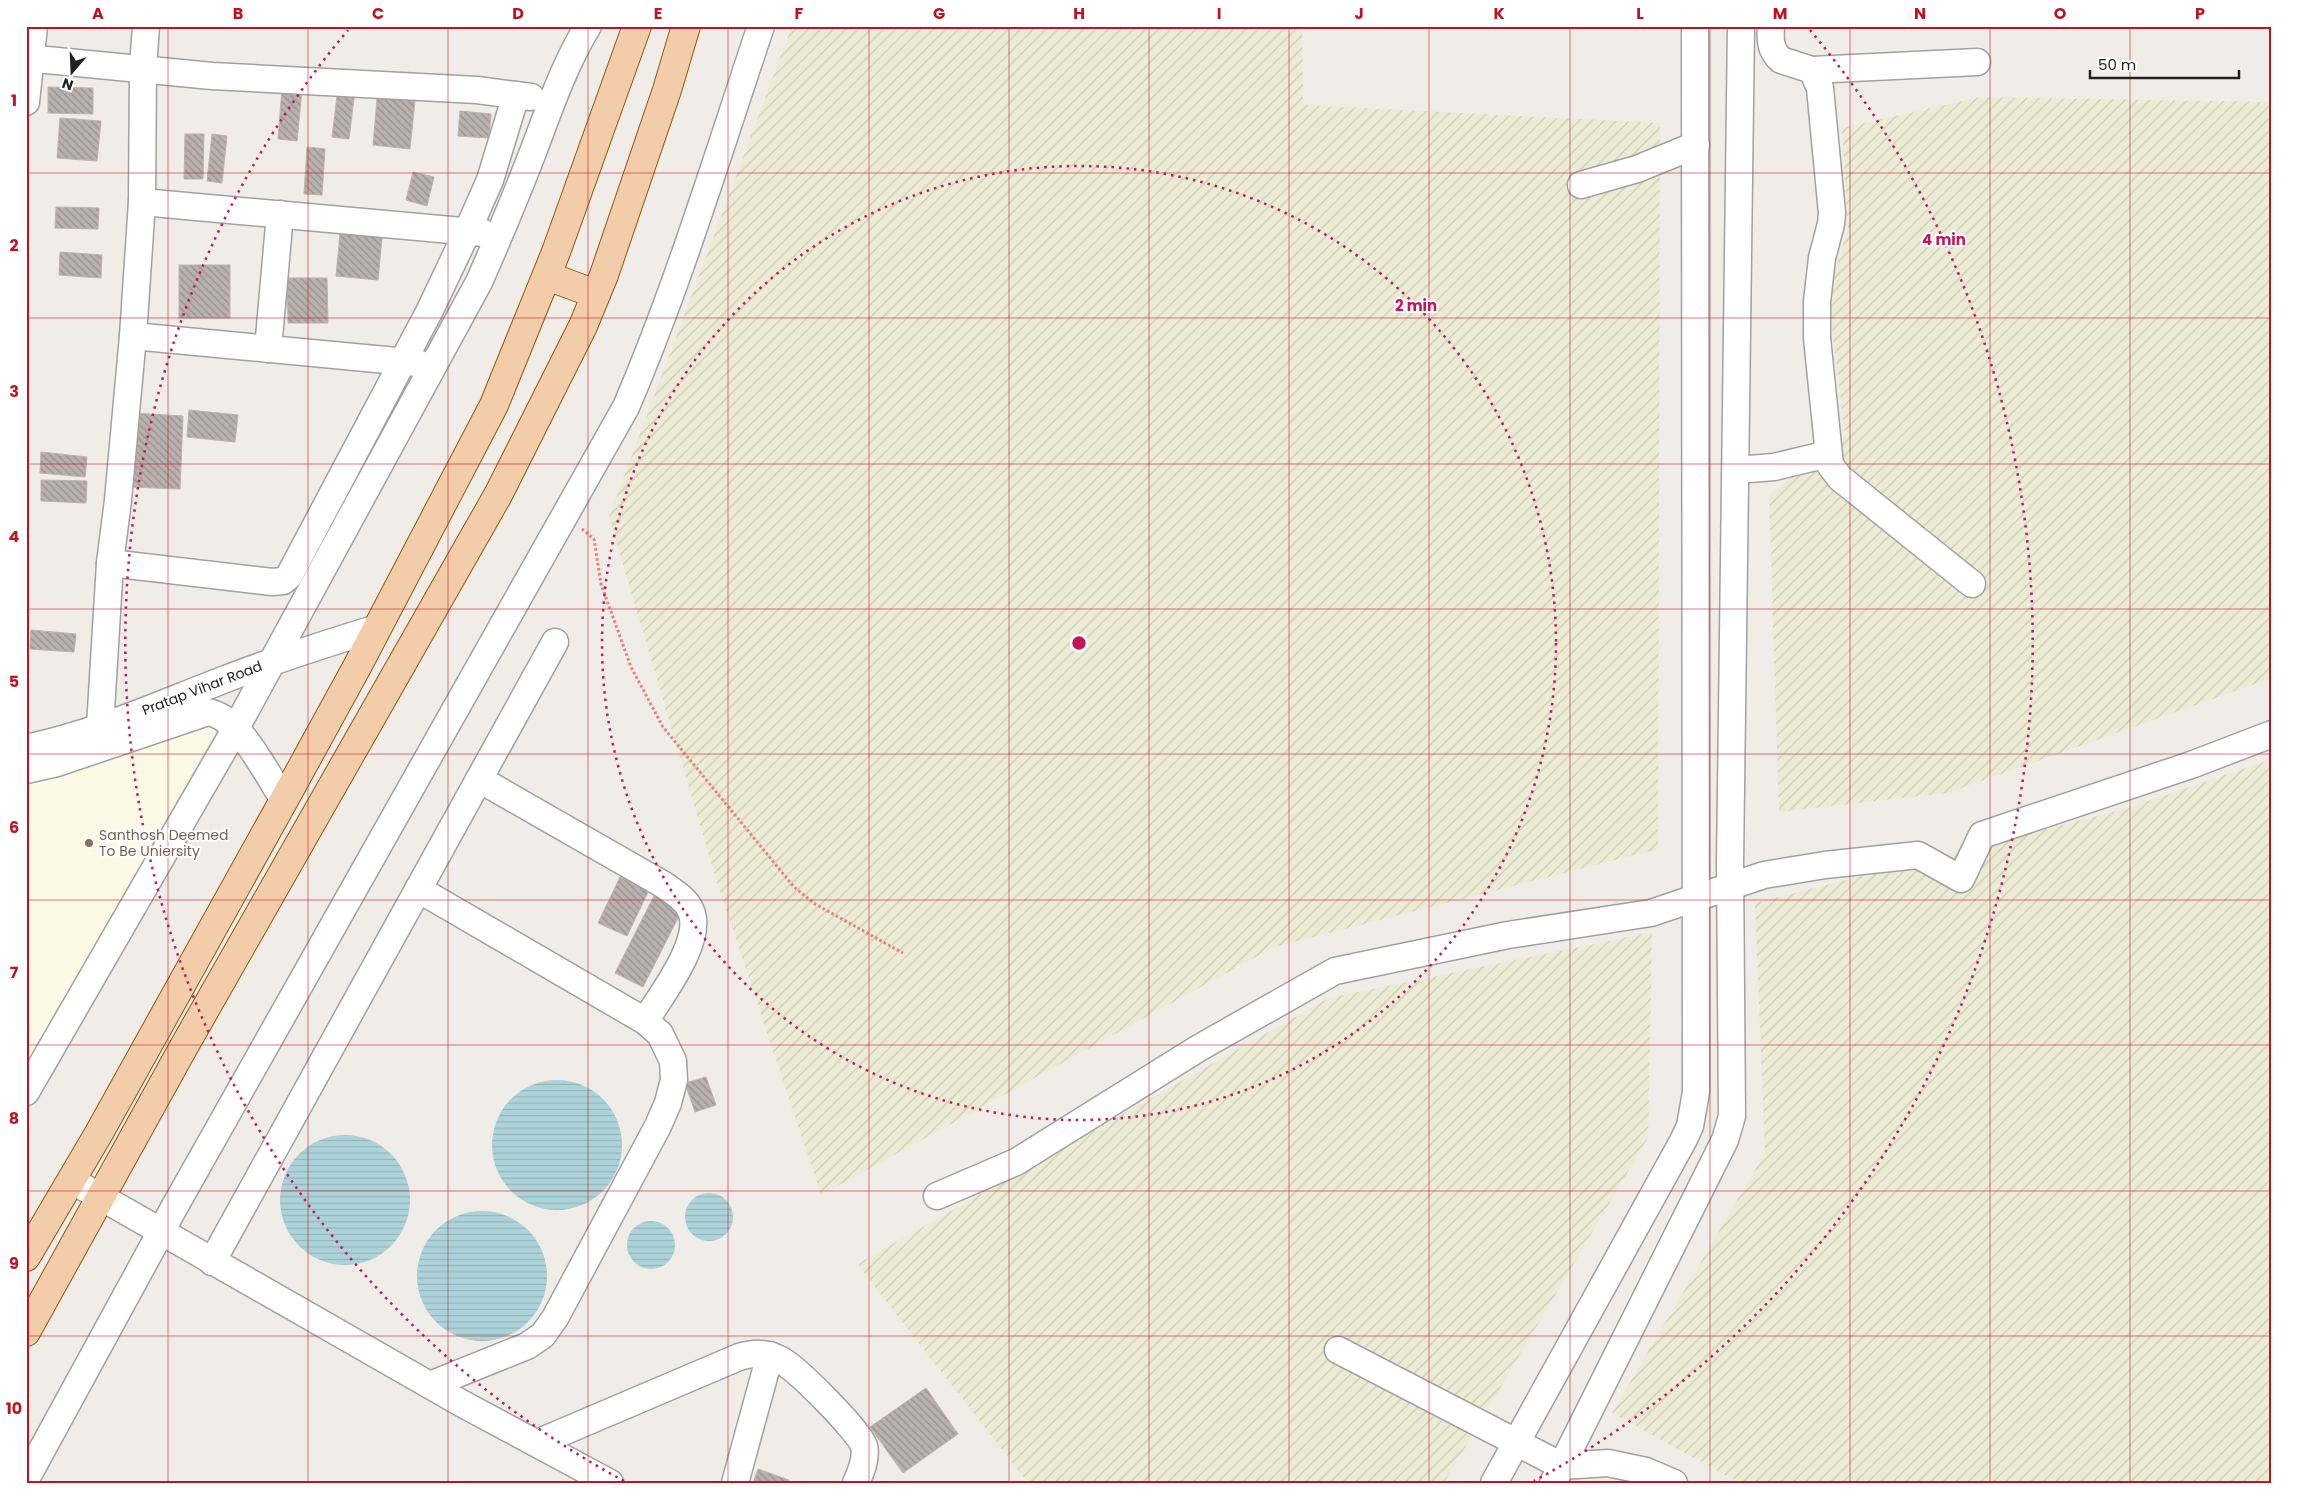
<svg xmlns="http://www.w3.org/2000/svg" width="2298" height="1509" viewBox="0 0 2298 1509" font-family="Poppins,sans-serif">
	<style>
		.education { fill: #fcfae4 }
		.farmland { fill: url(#farmland-furrows) }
		.water { fill: url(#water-rules) }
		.building { fill: url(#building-back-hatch); stroke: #c0b3ab }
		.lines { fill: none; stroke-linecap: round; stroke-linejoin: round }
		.minor-casing { stroke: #a1a1a1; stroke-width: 29 }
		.major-casing { stroke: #8e590e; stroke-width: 30 }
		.path { stroke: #ed7d7b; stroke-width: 3; stroke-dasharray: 2.5 2.5; stroke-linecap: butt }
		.minor { stroke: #fff; stroke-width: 26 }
		.major { stroke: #f3cda9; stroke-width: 28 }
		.grid { fill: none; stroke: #bd1322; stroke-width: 1; stroke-opacity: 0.55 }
		.ring { fill: none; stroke: #c2185b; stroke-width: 2.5; stroke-dasharray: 2.5 5 }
		.education-dot { fill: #8d6e63; stroke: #fff; stroke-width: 2 }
		.labels { text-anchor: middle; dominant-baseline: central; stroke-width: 4; stroke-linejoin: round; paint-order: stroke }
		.street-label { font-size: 14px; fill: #202020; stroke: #fff }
		.education-label { font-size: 14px; fill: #785e54; stroke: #fff; text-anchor: start }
		.centre { fill: #c2185b; stroke: #fff; stroke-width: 2.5 }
		.ring-label { font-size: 15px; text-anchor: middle; font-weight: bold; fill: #c2185b; stroke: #fff; stroke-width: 4; stroke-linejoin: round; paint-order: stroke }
		.neatline { fill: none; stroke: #bd1322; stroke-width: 2 }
		.grid-label { font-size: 16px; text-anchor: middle; font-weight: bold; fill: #bd1322 }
	</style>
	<defs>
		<pattern id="farmland-furrows" width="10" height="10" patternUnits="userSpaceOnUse" patternTransform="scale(1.25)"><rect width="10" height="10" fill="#ececd5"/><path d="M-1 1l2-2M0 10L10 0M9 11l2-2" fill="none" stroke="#cacab7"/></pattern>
		<pattern id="water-rules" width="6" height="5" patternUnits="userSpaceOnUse" patternTransform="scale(1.25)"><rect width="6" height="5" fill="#acd3d9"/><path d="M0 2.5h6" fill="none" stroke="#94b5ba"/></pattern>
		<pattern id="building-back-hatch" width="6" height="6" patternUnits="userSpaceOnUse" patternTransform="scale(1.25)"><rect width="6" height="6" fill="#b9b1ad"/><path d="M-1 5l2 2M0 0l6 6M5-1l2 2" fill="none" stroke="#96908c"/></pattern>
	</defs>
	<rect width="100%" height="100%" fill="#f0ece8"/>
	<polygon class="education" points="183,724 219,726 26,1066 26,775"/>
	<g class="farmland">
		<polygon points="792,26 1302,26 1303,105 1660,123 1658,849 1274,947 821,1195 716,879 609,517"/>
		<polygon points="1981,97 2272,102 2272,678 1947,793 1779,812 1769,495 1845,435 1828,294 1848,229 1842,128"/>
		<polygon points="2272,759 2272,1483 1740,1483 1612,1413 1765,1153 1755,903 2128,808"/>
		<polygon points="1652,932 1648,1138 1444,1483 1032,1483 1025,1479 857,1264 1329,998"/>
	</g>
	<g class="water">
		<circle cx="557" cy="1145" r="65"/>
		<circle cx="345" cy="1200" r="65"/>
		<circle cx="709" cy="1217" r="24"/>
		<circle cx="482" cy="1276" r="65"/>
		<circle cx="651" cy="1245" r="24"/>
	</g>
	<g class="building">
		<polygon points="48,87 93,88 93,114 48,113"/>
		<polygon points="378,87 416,91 410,149 373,145"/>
		<polygon points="282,88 302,90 297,141 278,139"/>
		<polygon points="338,88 355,90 349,139 332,137"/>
		<polygon points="460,111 491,114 489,138 458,136"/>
		<polygon points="60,118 101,121 97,161 57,158"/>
		<polygon points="185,134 204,134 203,179 184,179"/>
		<polygon points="212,134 227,136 222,183 207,181"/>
		<polygon points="307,147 325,149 322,195 304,194"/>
		<polygon points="413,172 434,177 427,206 406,200"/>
		<polygon points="56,207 99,208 98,229 55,228"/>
		<polygon points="341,224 383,228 378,280 336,276"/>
		<polygon points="60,252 102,255 101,278 59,275"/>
		<rect x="179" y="265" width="51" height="53"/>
		<polygon points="287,278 327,278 328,323 288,323"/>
		<polygon points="189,410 238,415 235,442 187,437"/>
		<polygon points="132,413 183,416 180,489 130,487"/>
		<polygon points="41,452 87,457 85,477 40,473"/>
		<polygon points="41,480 87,481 86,503 41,501"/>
		<polygon points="31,630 76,634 74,652 30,649"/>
		<polygon points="620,877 649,890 627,936 598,923"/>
		<polygon points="655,894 683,908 643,987 615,973"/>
		<polygon points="706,1077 716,1105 695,1112 685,1083"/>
		<polygon points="926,1388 958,1434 903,1473 870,1427"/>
		<polygon points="758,1469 789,1480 788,1483 753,1483"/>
	</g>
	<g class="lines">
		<g class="minor-casing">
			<g id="minor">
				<path d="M1771,26C1770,40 1770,50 1781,60L1812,70L1820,88L1832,213L1831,224L1822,258L1817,302V338L1830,465L1840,478L1972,584"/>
				<polyline points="26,58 212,76 477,90 531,97"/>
				<polyline points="1812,70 1977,62"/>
				<polyline points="26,102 34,26"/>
				<polyline points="1581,185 1637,169 1696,145"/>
				<polyline points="142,202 484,233"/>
				<polyline points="133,336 418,363"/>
				<polyline points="268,349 280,214"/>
				<polyline points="1736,470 1774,467 1828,454"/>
				<polyline points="110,563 272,582 283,581 289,576 429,312 468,230 490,180 516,95"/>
				<polyline points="100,727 110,563 118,500 133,336 142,202 143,68 146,26"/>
				<path d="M26,748C94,734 158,705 223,680C274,660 325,644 377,628"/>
				<path d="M26,770L57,763L208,712C240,717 267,775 284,800"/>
				<path d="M479,779L664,885C673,892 685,898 690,909C706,938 660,997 645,1021"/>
				<polyline points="418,889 645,1021 660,1034 673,1061 674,1080 668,1103 658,1126 555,1318 543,1335 527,1346 430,1385"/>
				<path d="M26,1092L236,728L479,282C498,239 516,196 533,152C549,110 564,65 588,26"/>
				<polyline points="71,1180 461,1403 610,1483"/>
				<polyline points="937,1196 1016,1162 1199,1048 1335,971 1508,935 1651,913 1764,875 1825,865 1918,855 1961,879 1982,835 2191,765 2272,734"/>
				<polyline points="212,1262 555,642"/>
				<polyline points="1338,1350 1562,1466 1608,1463 1646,1471 1674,1483"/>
				<path d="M537,1443L739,1357C753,1353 765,1352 779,1359C795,1366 859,1431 864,1446C867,1458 861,1472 856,1483"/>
				<path d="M26,1479L175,1206L626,407C679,283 718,154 761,26"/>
				<polyline points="735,1483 770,1355"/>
				<polyline points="1494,1483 1683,1141 1690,1126 1696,1092 1695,26"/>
				<polyline points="1553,1483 1725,1140 1732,1116 1730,864 1741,26"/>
			</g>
		</g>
		<g class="major-casing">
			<g id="major">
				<polyline points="547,276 596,294"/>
				<polyline points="26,1257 99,1133 284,800 358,665 494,405 556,252 637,26"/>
				<polyline points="26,1332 182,1050 498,495 583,326 604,275 667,90 686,26"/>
			</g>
		</g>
		<polyline class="path" points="582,529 594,539 601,584 631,667 663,727 794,887 815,904 903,953"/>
		<use href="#minor" class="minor"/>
		<use href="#major" class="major"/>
	</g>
	<path class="grid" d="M168,26V1483M308,26V1483M448,26V1483M588,26V1483M728,26V1483M869,26V1483M1009,26V1483M1149,26V1483M1289,26V1483M1429,26V1483M1570,26V1483M1710,26V1483M1850,26V1483M1990,26V1483M2130,26V1483M26,173H2272M26,318H2272M26,464H2272M26,609H2272M26,754H2272M26,900H2272M26,1045H2272M26,1191H2272M26,1336H2272"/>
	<g class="ring">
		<circle cx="1079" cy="643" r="477"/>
		<path d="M624 1481A954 954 0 0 1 348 30M1810 30A954 954 0 0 1 1534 1481"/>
	</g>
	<circle class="education-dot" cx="89" cy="843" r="5"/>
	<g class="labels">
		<g class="street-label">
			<text transform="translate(202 688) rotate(-21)">Pratap Vihar Road</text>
		</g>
		<g class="education-label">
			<text x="99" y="835">Santhosh Deemed<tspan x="99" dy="16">To Be Uniersity</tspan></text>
		</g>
	</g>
	<circle cx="1079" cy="643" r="8" class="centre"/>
	<g class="ring-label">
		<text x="1944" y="245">4 min</text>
		<text x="1416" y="311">2 min</text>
	</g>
	<rect width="2298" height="1509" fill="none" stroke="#ffffff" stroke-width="55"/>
	<g transform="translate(72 72) rotate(199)" stroke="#ffffff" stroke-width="4" paint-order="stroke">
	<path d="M0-4L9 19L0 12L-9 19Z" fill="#202020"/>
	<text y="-8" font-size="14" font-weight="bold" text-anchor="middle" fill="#202020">N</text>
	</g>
	<path d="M2090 70v8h149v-8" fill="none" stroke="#202020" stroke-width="2.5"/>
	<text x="2098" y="70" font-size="15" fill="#202020" stroke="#ffffff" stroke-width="4" paint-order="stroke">50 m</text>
	<rect x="28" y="28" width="2242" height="1454" class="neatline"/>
	<g class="grid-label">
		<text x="98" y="19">A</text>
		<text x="238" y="19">B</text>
		<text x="378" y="19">C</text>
		<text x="518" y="19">D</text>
		<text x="658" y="19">E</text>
		<text x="799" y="19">F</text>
		<text x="939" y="19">G</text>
		<text x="1079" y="19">H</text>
		<text x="1219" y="19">I</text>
		<text x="1359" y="19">J</text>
		<text x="1499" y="19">K</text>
		<text x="1640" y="19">L</text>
		<text x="1780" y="19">M</text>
		<text x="1920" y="19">N</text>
		<text x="2060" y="19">O</text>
		<text x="2200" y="19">P</text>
		<text x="14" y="106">1</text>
		<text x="14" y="251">2</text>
		<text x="14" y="397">3</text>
		<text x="14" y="542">4</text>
		<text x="14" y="687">5</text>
		<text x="14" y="833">6</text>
		<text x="14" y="978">7</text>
		<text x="14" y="1124">8</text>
		<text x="14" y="1269">9</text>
		<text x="14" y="1414">10</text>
	</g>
</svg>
